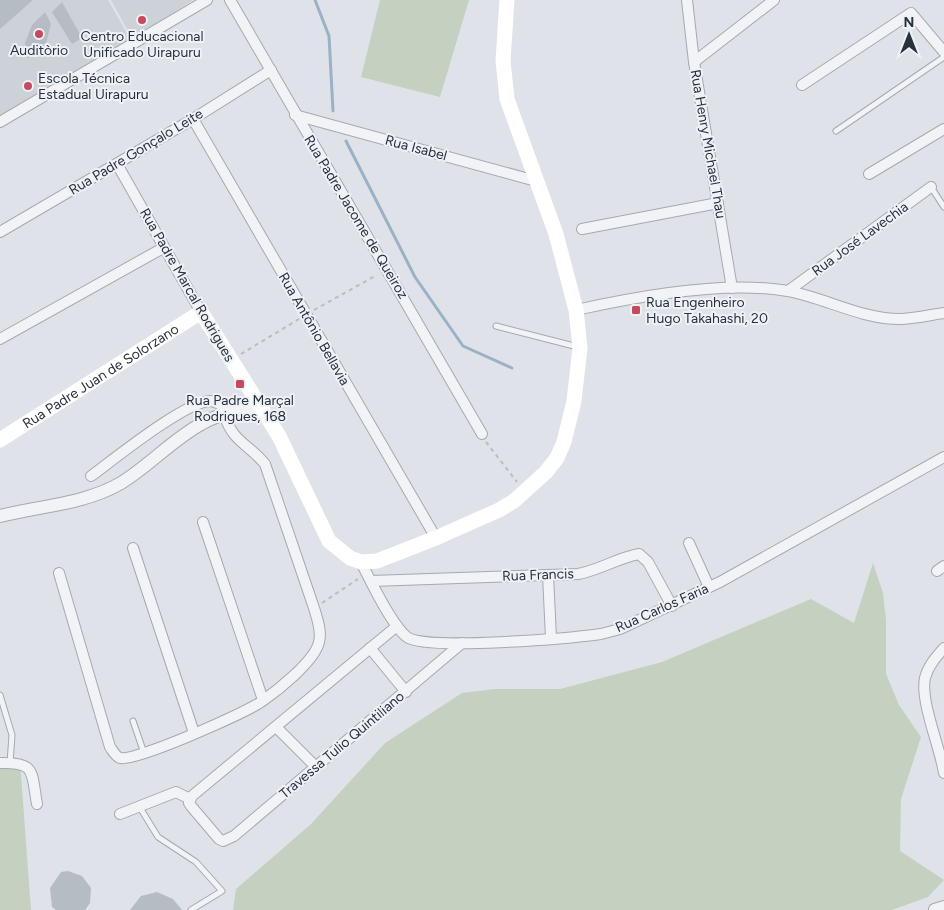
<svg xmlns="http://www.w3.org/2000/svg" width="944" height="910" viewBox="0 0 944 910" font-family="Figtree,sans-serif">
	<style>
		.built { fill: #cdd2d9 }
		.green { fill: #c5d1c0 }
		.lines { fill: none; stroke-linecap: round; stroke-linejoin: round }
		.stream { stroke: #9bb1c6; stroke-width: 3 }
		.building { fill: #b6bcc4 }
		.service-casing { stroke: #a5a9b2; stroke-width: 7 }
		.minor-casing { stroke: #a5a9b2; stroke-width: 12 }
		.tertiary-casing { stroke: #a5a9b2; stroke-width: 14 }
		.path { stroke: #b9bdc2; stroke-width: 2; stroke-dasharray: 4 4; stroke-linecap: butt }
		.service { stroke: #f1f3f6; stroke-width: 5 }
		.minor { stroke: #f1f3f6; stroke-width: 10 }
		.tertiary { stroke: #f1f3f6; stroke-width: 12 }
		.secondary { stroke: #fff; stroke-width: 15 }
		.poi-dot { fill: #c7495e; stroke: #eef1f5; stroke-width: 2 }
		.labels { text-anchor: middle; dominant-baseline: central; stroke-width: 4; stroke-linejoin: round; paint-order: stroke }
		.poi-label { font-size: 14px; fill: #29313e; stroke: #eef1f5 }
		.street-label { font-size: 14px; fill: #29313e; stroke: #eef1f5 }
	</style>
	<rect width="100%" height="100%" fill="#dfe2e8"/>
	<g class="built">
		<polygon points="0,0 108,0 132,42 0,119"/>
		<polygon points="111,0 193,0 133,40"/>
	</g>
	<g class="green">
		<polygon points="380,0 469,0 440,97 361,77"/>
		<polygon points="873,563 883,593 886,620 886,674 899,705 921,737 901,799 900,851 944,880 928,897 892,910 233,910 236,889 311,824 385,743 462,693 495,689 560,689 662,662 811,599 854,623"/>
		<polygon points="20,761 31,910 0,910 0,762"/>
	</g>
	<g class="lines">
		<g class="stream">
			<polyline points="315,0 329,36 333,111"/>
			<polyline points="346,141 415,277 463,346 512,368"/>
		</g>
	</g>
	<g class="building">
		<polygon points="0,0 33,0 0,29"/>
		<polygon points="62,2 82,38 72,44 52,12"/>
		<polygon points="45,12 51,24 46,43 38,53 27,58 25,43 32,25"/>
		<polygon points="68,871 82,876 91,888 90,903 85,910 56,910 52,907 50,888 61,872"/>
		<polygon points="157,892 173,899 182,910 130,910 141,896"/>
	</g>
	<g class="lines">
		<g class="service-casing">
			<g id="service">
				<polyline points="836,131 944,57"/>
				<polyline points="931,187 944,207"/>
				<polyline points="496,326 578,347"/>
				<polyline points="0,695 12,735 10,763"/>
				<polyline points="133,721 144,753"/>
				<polyline points="139,806 158,837 196,862 222,891 191,910"/>
			</g>
		</g>
		<g class="minor-casing">
			<g id="minor">
				<polyline points="230,0 482,434"/>
				<polyline points="687,0 694,62 732,288"/>
				<polyline points="694,62 774,0"/>
				<polyline points="802,85 911,13 944,52"/>
				<polyline points="295,115 536,181"/>
				<polyline points="193,119 436,538"/>
				<polyline points="0,122 207,0"/>
				<polyline points="117,164 201,312"/>
				<polyline points="869,174 944,129"/>
				<polyline points="582,229 718,203"/>
				<polyline points="0,232 193,119 271,70"/>
				<polyline points="788,291 931,187"/>
				<path d="M576,310C638,296 725,280 788,291C826,298 863,320 902,319C916,318 930,315 944,313"/>
				<polyline points="0,339 163,248"/>
				<path d="M91,476C113,460 187,400 211,401C219,402 225,407 231,412"/>
				<polyline points="203,522 263,700"/>
				<polyline points="689,543 709,587"/>
				<polyline points="133,548 194,733"/>
				<path d="M361,562C370,580 392,626 407,637C425,651 572,638 601,634L620,629L720,582L944,457"/>
				<polyline points="937,571 944,566"/>
				<path d="M59,573L110,747C113,751 115,756 120,758C135,762 245,713 261,702C277,691 315,661 319,642C322,631 317,618 314,608L265,464C248,443 233,443 224,414"/>
				<polyline points="548,575 551,638"/>
				<path d="M371,581L578,574C600,570 617,558 639,554L648,562L672,606"/>
				<polyline points="397,626 192,796 189,803 191,806 219,839 223,841 234,836 462,643"/>
				<polyline points="370,648 406,692"/>
				<path d="M944,648C936,657 928,666 925,678C920,701 940,747 944,773"/>
				<polyline points="277,728 316,767"/>
				<path d="M0,763C37,762 31,772 37,804"/>
				<polyline points="120,814 176,792 190,799"/>
				<polyline points="934,909 944,906"/>
			</g>
		</g>
		<g class="tertiary-casing">
			<path id="tertiary" d="M0,516C40,506 85,504 121,483C149,466 172,440 201,424C218,414 239,410 259,406"/>
		</g>
		<g class="path">
			<polyline points="314,310 377,275"/>
			<polyline points="241,354 299,319"/>
			<polyline points="486,442 517,482"/>
			<polyline points="322,603 358,579"/>
		</g>
		<use href="#service" class="service"/>
		<use href="#minor" class="minor"/>
		<use href="#tertiary" class="tertiary"/>
		<path class="secondary" id="s1" d="M0,440L201,312L279,436L329,541L350,558L361,562L377,561L436,538L499,510L514,501L546,472L557,458L564,442L574,401L580,348L576,310L556,234L507,99L503,61L507,0"/>
	</g>
	<g class="poi-dot">
		<circle cx="142" cy="20" r="5"/>
		<circle cx="39" cy="34" r="5"/>
		<circle cx="28" cy="86" r="5"/>
		<rect x="631" y="305" width="10" height="10" rx="2.5"/>
		<rect x="235" y="379" width="10" height="10" rx="2.5"/>
	</g>
	<g class="labels">
		<g class="poi-label">
			<text x="142" y="36">Centro Educacional<tspan x="142" dy="16">Unificado Uirapuru</tspan></text>
			<text x="39" y="50">Auditòrio</text>
			<text x="38" y="78" text-anchor="start">Escola Técnica<tspan x="38" dy="16">Estadual Uirapuru</tspan></text>
			<text x="646" y="302" text-anchor="start">Rua Engenheiro<tspan x="646" dy="16">Hugo Takahashi, 20</tspan></text>
			<text x="240" y="400">Rua Padre Marçal<tspan x="240" dy="16">Rodrigues, 168</tspan></text>
		</g>
		<g class="street-label">
			<text transform="translate(708 144) rotate(80)">Rua Henry Michael Thau</text>
			<text transform="translate(416 148) rotate(15)">Rua Isabel</text>
			<text transform="translate(136 152) rotate(-31)">Rua Padre Gonçalo Leite</text>
			<text transform="translate(356 217) rotate(59)">Rua Padre Jacome de Queiroz</text>
			<text transform="translate(860 239) rotate(-36)">Rua José Lavechia</text>
			<text transform="translate(187 285) rotate(60)">Rua Padre Marcal Rodrigues</text>
			<text transform="translate(314 329) rotate(60)">Rua Antônio Bellavia</text>
			<text stroke="none"><textPath href="#s1" startOffset="119">Rua Padre Juan de Solorzano</textPath></text>
			<text transform="translate(538 575) rotate(-2)">Rua Francis</text>
			<text transform="translate(662 608) rotate(-24)">Rua Carlos Faria</text>
			<text transform="translate(342 745) rotate(-40)">Travessa Tulio Quintiliano</text>
		</g>
	</g>
	<g transform="translate(909 35)" stroke="#eef1f5" stroke-width="4" paint-order="stroke">
	<path d="M0-4L9 19L0 12L-9 19Z" fill="#29313e"/>
	<text y="-8" font-size="14" font-weight="bold" text-anchor="middle" fill="#29313e">N</text>
	</g>
</svg>
